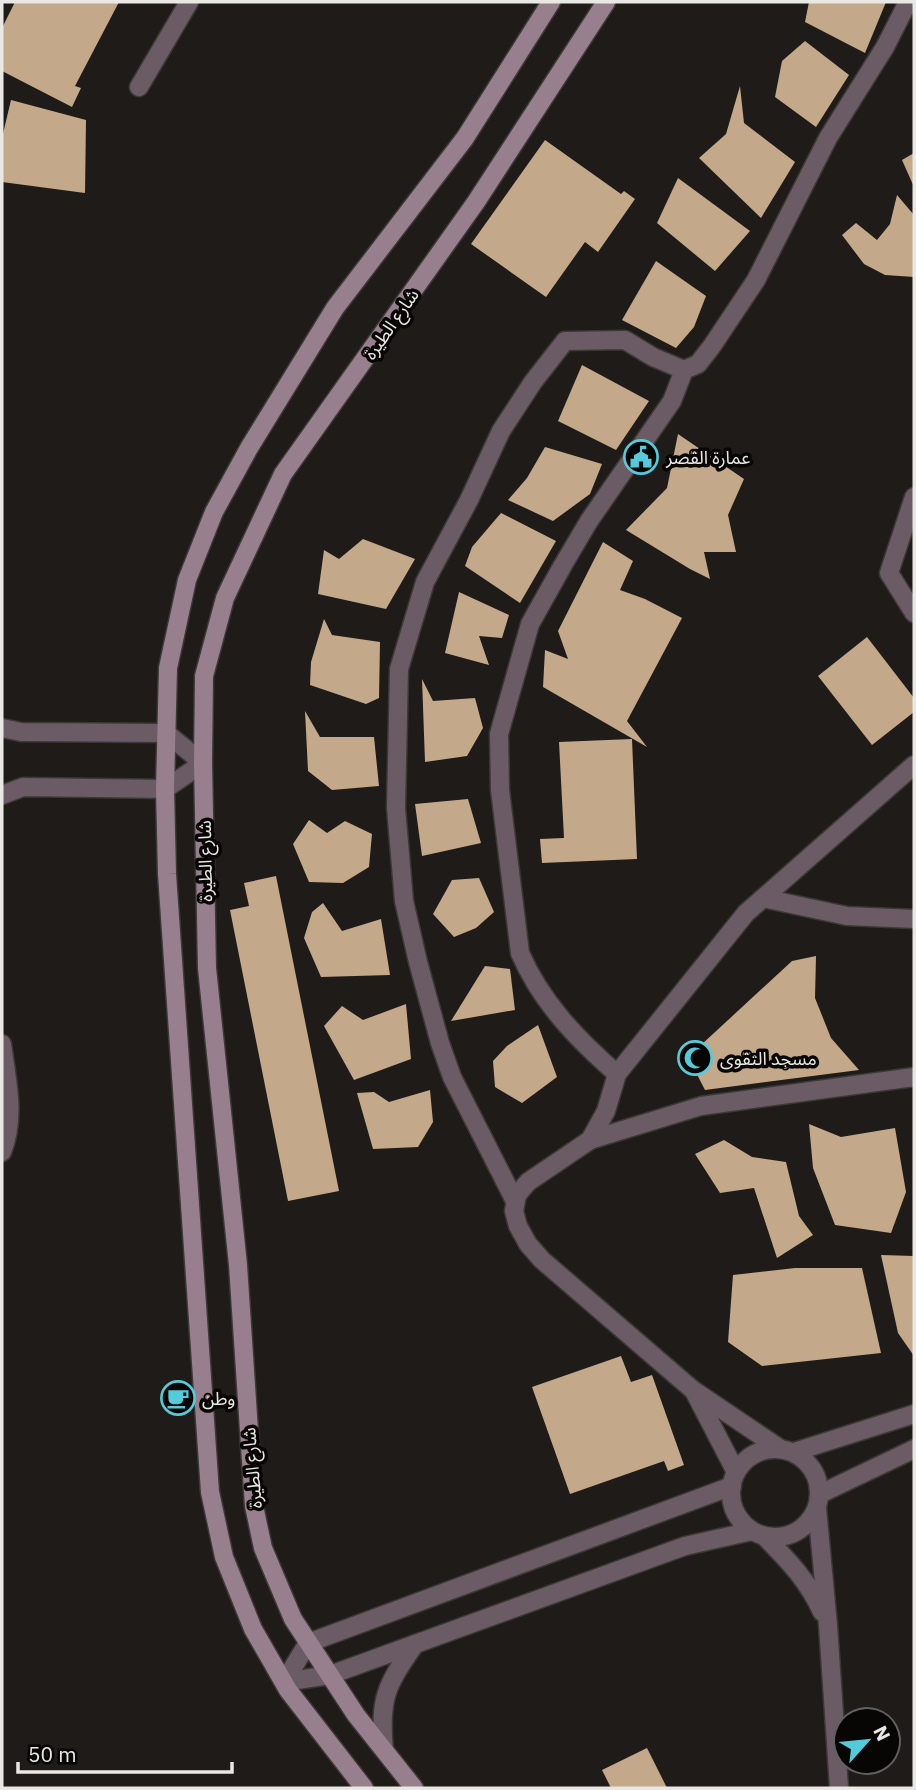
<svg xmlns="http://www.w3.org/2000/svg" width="916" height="1790" viewBox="0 0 916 1790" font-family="'IBM Plex Sans','Noto Sans Arabic',sans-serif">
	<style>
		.building { fill: #c4a88a }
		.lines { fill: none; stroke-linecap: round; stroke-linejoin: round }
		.minor-casing { stroke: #3b3835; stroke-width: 21 }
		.secondary-casing { stroke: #3b3835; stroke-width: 21 }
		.minor { stroke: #6a5b64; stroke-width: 18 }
		.secondary { stroke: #977f8e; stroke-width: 18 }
		.labels { text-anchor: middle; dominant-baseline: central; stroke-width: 7; stroke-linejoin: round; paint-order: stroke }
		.street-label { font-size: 18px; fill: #eae8e5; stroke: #080605 }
		.poi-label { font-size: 18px; fill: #eae8e5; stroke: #080605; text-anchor: start }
	</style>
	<rect width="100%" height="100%" fill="#1f1b18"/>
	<g class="building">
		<polygon points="15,2 119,2 75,86 81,88 72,107 2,71 2,28"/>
		<polygon points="809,2 886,2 865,53 805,22"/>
		<polygon points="805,41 849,75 816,127 775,97 782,61"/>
		<polygon points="740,86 744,123 795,162 761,218 699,158 726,134"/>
		<polygon points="11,100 86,120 85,193 2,182 2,138"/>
		<polygon points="545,140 621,194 624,191 635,199 598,252 585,242 546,297 471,244"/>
		<polygon points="914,153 914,187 902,160"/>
		<polygon points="678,178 750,231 715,271 657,223"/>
		<polygon points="897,195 914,215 914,277 885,275 864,264 842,235 856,223 877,240 890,224"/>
		<polygon points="656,261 706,296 694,327 676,348 622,320"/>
		<polygon points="582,365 649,401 616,450 558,421"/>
		<polygon points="678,434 744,479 728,515 736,552 704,552 710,579 690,569 626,530 667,488"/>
		<polygon points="545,447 602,464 590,494 553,521 508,500 527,478"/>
		<polygon points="501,513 556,541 520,603 465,566 472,547"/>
		<polygon points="363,539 415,559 386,609 318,594 324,550 339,559"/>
		<polygon points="603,542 633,561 620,590 645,599 682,618 627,721 647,747 543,687 545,650 568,659 558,631"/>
		<polygon points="459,592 509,615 502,638 479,636 489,665 445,653"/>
		<polygon points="324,619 332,635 380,642 379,698 366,704 310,685 311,662"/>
		<polygon points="867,637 914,698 914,712 872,745 818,676"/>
		<polygon points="422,679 433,701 475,698 483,728 467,756 425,762"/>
		<polygon points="305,711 320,737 374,737 379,786 332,790 308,771"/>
		<polygon points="632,739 637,859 542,863 540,839 564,838 559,742"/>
		<polygon points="468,799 481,843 422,856 415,804"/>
		<polygon points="309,820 327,833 345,821 372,834 369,867 343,883 309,882 293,844"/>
		<polygon points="276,876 339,1191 288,1201 230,910 249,906 244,883"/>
		<polygon points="479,878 494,912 476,928 454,937 433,914 452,880"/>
		<polygon points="323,903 342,931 381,919 390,975 321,977 304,938 312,912"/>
		<polygon points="816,956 815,998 831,1038 859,1070 705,1090 688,1057 792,961"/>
		<polygon points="485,966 510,969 515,1010 451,1021"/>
		<polygon points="406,1004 411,1059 354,1080 324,1026 342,1006 363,1020"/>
		<polygon points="538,1025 557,1077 522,1103 495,1087 493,1061 507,1046"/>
		<polygon points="430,1090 433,1122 418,1147 373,1149 357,1093 374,1092 389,1102"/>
		<polygon points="809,1124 841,1137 895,1128 906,1192 891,1233 835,1225 813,1168"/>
		<polygon points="724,1140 752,1157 786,1162 799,1216 813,1235 777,1258 754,1188 720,1193 695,1154"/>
		<polygon points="881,1255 914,1256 914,1356 898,1333"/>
		<polygon points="795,1268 862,1268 881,1353 762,1366 728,1342 733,1275"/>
		<polygon points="621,1356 631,1382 652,1375 684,1465 668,1471 664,1461 570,1494 532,1387"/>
		<polygon points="647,1748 667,1788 611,1788 602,1770"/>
	</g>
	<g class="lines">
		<g class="minor-casing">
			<g id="minor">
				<polyline points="139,87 189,2"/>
				<polyline points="914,497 889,573 914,613"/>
				<polyline points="2,728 21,732 166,733 203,763 165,789 23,787 2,795"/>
				<polyline points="763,898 847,916 914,919"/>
				<path d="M2,1044C7,1081 16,1117 2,1152"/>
				<path d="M617,1074C577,1039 541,1002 520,953L500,790L499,734L521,656L530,624L563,565L589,521L672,401L684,370L698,364L712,346L756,280L828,138L885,47L908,2"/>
				<polyline points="590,1140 701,1106 914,1077"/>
				<polyline points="515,1201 452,1077 440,1043 418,962 404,901 396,808 399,669 425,582 469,500 501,431 533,382 565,341 625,340 653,357 684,370"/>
				<polyline points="695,1393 736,1472"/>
				<polyline points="779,1448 693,1390 542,1260 528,1244 518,1226 514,1211 517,1195 528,1182 590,1140 606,1111 617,1074 746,913 914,765"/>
				<circle cx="775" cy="1493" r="44"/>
				<polyline points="794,1452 914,1414"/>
				<polyline points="820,1494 914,1449"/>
				<polyline points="817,1508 828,1625 839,1788"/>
				<path d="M765,1537C788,1560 809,1582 822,1612"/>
				<polyline points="284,1682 308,1643 732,1486"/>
				<polyline points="284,1682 330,1675 685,1546 752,1531"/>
				<path d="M384,1750C379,1698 386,1686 415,1644"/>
			</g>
		</g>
		<g class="secondary-casing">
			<g id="secondary">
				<polyline points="364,1788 288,1690 253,1629 224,1557 210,1492 167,874 165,789 168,668 187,580 214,512 249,448 335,308 465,138 551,2"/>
				<polyline points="414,1788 356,1715 293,1619 263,1548 254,1506 238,1265 207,968 203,763 204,676 225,598 283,474 476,202 606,2"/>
			</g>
		</g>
		<use href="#minor" class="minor"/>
		<use href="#secondary" class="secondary"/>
	</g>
	<defs>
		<g id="civic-ring" transform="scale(1.75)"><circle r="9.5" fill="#080605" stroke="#53cbda" stroke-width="1.5"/><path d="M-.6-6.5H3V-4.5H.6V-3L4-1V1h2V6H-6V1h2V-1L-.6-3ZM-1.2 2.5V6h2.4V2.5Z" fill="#53cbda"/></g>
		<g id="mosque-ring" transform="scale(1.75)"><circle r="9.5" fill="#080605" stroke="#53cbda" stroke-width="1.5"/><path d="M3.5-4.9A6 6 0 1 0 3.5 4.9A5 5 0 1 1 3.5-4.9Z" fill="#53cbda"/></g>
		<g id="cafe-ring" transform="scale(1.75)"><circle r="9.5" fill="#080605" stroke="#53cbda" stroke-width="1.5"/><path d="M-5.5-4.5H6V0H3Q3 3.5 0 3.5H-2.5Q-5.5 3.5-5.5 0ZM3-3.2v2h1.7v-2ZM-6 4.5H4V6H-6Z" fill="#53cbda"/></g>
	</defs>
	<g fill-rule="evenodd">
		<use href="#civic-ring" x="641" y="457"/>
		<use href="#mosque-ring" x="695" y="1058"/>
		<use href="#cafe-ring" x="178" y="1398"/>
	</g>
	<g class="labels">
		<g class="street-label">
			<text transform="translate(391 324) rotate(-55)">شارع الطيرة</text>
			<text transform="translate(205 861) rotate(-91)">شارع الطيرة</text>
			<text transform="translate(252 1468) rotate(-95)">شارع الطيرة</text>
		</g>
		<g class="poi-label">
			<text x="666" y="457">عمارة القصر</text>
			<text x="720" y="1058">مسجد التقوى</text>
			<text x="202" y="1398">وطن</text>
		</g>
	</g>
	<rect width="916" height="1790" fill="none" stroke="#eae8e5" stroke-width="7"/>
	<g transform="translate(867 1741) rotate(63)"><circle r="33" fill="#080605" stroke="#62605f" stroke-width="2"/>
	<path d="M0-5L12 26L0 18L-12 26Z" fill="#53cbda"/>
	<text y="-10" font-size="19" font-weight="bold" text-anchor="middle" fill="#eae8e5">N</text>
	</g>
	<path d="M18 1762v10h214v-10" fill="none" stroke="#eae8e5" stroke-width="3.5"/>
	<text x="28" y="1762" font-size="21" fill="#eae8e5" stroke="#080605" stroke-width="5" paint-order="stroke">50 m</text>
</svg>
